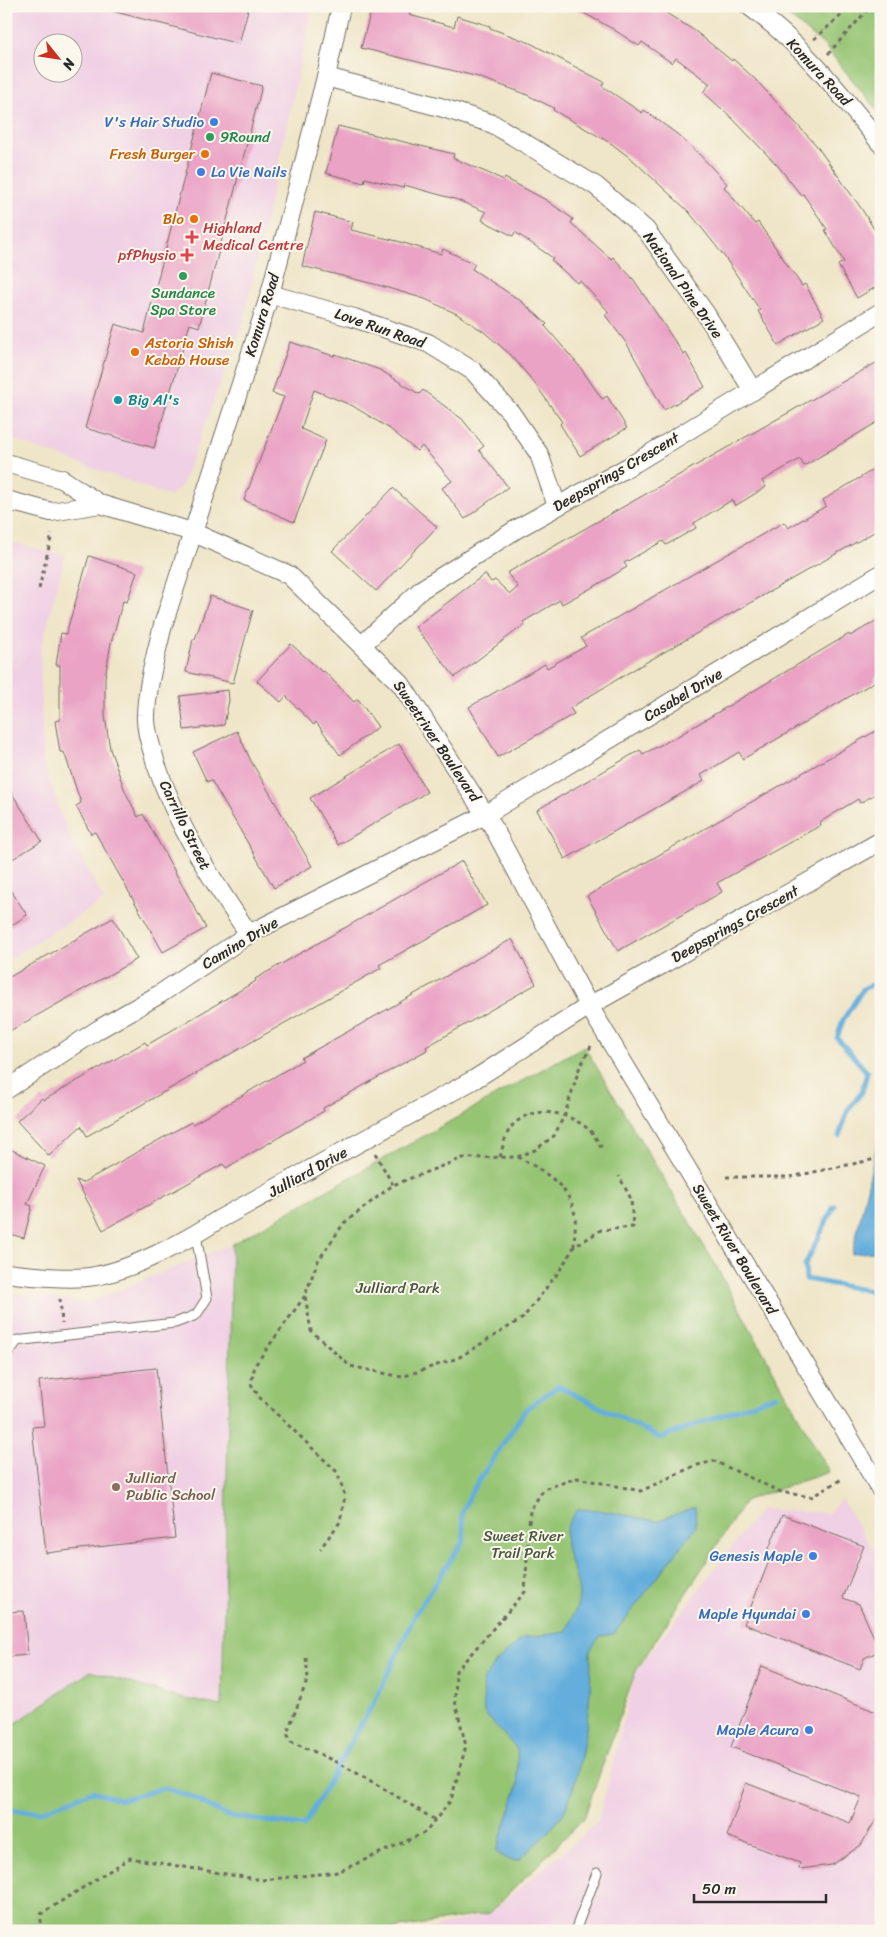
<svg xmlns="http://www.w3.org/2000/svg" width="887" height="1937" viewBox="0 0 887 1937" font-family="Sriracha,sans-serif">
	<style>
		.built { fill: #f0d0e4; fill-rule: evenodd }
		.green { fill: #95c473; stroke: #60784f }
		.water { fill: #64aedc; stroke: #486c84 }
		.lines { fill: none; stroke-linecap: round; stroke-linejoin: round }
		.stream { stroke: #64aedc; stroke-width: 5 }
		.building { fill: #eaa2c5 }
		.service-casing { stroke: #706c62; stroke-width: 11 }
		.minor-casing { stroke: #706c62; stroke-width: 20 }
		.path { stroke: #706c62; stroke-width: 3; stroke-dasharray: 4 4; stroke-linecap: butt }
		.service { stroke: #fff; stroke-width: 9 }
		.minor { stroke: #fff; stroke-width: 18 }
		.shop-dot { fill: #3f7fe0; stroke: #fbf7ec; stroke-width: 2 }
		.leisure-dot { fill: #2e9e5b; stroke: #fbf7ec; stroke-width: 2 }
		.food-dot { fill: #e8710a; stroke: #fbf7ec; stroke-width: 2 }
		.health-dot { fill: #e0444e; stroke: #fbf7ec; stroke-width: 2 }
		.culture-dot { fill: #0f9aa8; stroke: #fbf7ec; stroke-width: 2 }
		.education-dot { fill: #8d6e63; stroke: #fbf7ec; stroke-width: 2 }
		.labels { text-anchor: middle; dominant-baseline: central; stroke-width: 4; stroke-linejoin: round; paint-order: stroke }
		.street-label { font-size: 15px; fill: #2b2b2b; stroke: #fbf7ec }
		.shop-label { font-size: 15px; fill: #366cbe; stroke: #fbf7ec; text-anchor: end }
		.leisure-label { font-size: 15px; fill: #27864d; stroke: #fbf7ec; text-anchor: start }
		.food-label { font-size: 15px; fill: #c56008; stroke: #fbf7ec; text-anchor: end }
		.health-label { font-size: 15px; fill: #be3a42; stroke: #fbf7ec; text-anchor: start }
		.culture-label { font-size: 15px; fill: #0d838f; stroke: #fbf7ec; text-anchor: start }
		.park-label { font-size: 15px; fill: #4b5941; stroke: #fbf7ec }
		.education-label { font-size: 15px; fill: #785e54; stroke: #fbf7ec; text-anchor: start }
	</style>
	<rect width="100%" height="100%" fill="#fbf7ec"/>
	<filter id="ink" filterUnits="userSpaceOnUse"><feTurbulence type="fractalNoise" baseFrequency=".02" numOctaves="2"/><feDisplacementMap in="SourceGraphic" scale="10" xChannelSelector="R" yChannelSelector="G"/><feConvolveMatrix kernelMatrix="1 2 1 2 8 2 1 2 1" color-interpolation-filters="sRGB"/></filter>
	<filter id="wash" filterUnits="userSpaceOnUse"><feTurbulence type="fractalNoise" baseFrequency=".0096" numOctaves="4" result="noise"/><feDisplacementMap in="SourceGraphic" scale="20" xChannelSelector="R" yChannelSelector="G"/><feGaussianBlur stdDeviation="1.12" result="paint"/><feColorMatrix in="noise" values="0 0 0 0 0 0 0 0 0 0 0 0 0 0 0 0 0 1.4 0 .05"/><feComposite in="paint" operator="in"/></filter>
	<g filter="url(#wash)">
		<rect width="100%" height="100%" fill="#efe5c8"/>
		<g class="built">
			<path d="M6,6H313L243,323L182,485L170,496L6,437ZM42,42H72V72H42Z"/>
			<polygon points="6,541 65,556 40,653 43,762 66,830 104,900 6,961"/>
			<polygon points="232,1244 222,1707 180,1698 6,1730 6,1293 88,1303"/>
			<polygon points="841,1499 881,1562 881,1931 421,1931 490,1913 598,1822 636,1671 761,1509 828,1513"/>
		</g>
		<g class="green">
			<polygon points="776,6 881,6 881,115 823,44"/>
			<polygon points="584,1046 716,1266 829,1472 746,1500 636,1671 584,1818 490,1913 382,1931 6,1931 6,1730 91,1671 180,1698 222,1706 232,1244"/>
		</g>
		<g class="water">
			<polygon points="881,1127 881,1251 852,1254"/>
			<path d="M695,1507L696,1527L614,1634L600,1636L590,1651C594,1688 582,1778 564,1812C555,1828 532,1847 519,1860L511,1861L496,1852L518,1785L517,1749L484,1713L483,1681L497,1661L523,1638L566,1632C570,1622 579,1606 579,1595C577,1563 550,1540 578,1509L598,1510L657,1521Z"/>
		</g>
		<g class="lines">
			<g class="stream">
				<polyline points="839,1136 848,1110 862,1092 867,1072 837,1038 843,1020 863,989 881,980"/>
				<polyline points="834,1206 805,1265 806,1279 870,1291 881,1296"/>
				<polyline points="6,1810 40,1812 93,1791 121,1800 164,1788 192,1797 227,1816 304,1826 379,1693 416,1613 464,1540 462,1513 472,1491 526,1409 558,1386 660,1438 776,1395"/>
			</g>
		</g>
		<g id="blocks">
			<g class="building">
				<polygon points="112,6 249,6 239,44 112,11"/>
				<polygon points="372,6 412,6 409,15 454,27 457,16 490,26 490,28 530,43 604,82 602,86 642,113 644,110 677,134 700,155 727,184 724,187 755,224 758,222 802,286 805,284 824,318 778,345 758,311 760,310 724,256 689,212 634,161 612,144 553,110 554,108 523,93 475,76 361,48"/>
				<polygon points="571,6 655,6 695,31 732,61 733,59 756,80 816,145 861,208 881,240 881,284 857,298 838,265 844,262 825,230 827,229 803,194 801,195 778,166 731,117 703,92 710,84 676,58 672,63 642,42 639,46 613,29"/>
				<polygon points="211,73 262,86 199,327 190,324 154,448 85,428 115,324 144,333"/>
				<polygon points="338,126 454,154 453,158 504,180 505,178 546,200 573,219 571,223 611,259 613,257 634,280 684,355 686,353 705,387 664,410 627,344 605,315 609,312 580,281 577,283 551,260 553,258 515,232 513,236 482,220 486,212 455,199 404,185 403,188 365,178 364,183 326,173"/>
				<polygon points="315,212 353,222 351,230 397,241 441,254 443,249 475,264 472,269 521,301 547,324 545,326 580,367 602,399 607,396 627,428 580,456 560,424 562,422 536,385 511,355 484,332 457,314 425,299 378,285 302,266"/>
				<polygon points="290,342 334,356 335,354 380,370 419,394 423,390 462,419 484,446 479,450 508,487 465,519 442,488 452,481 422,446 417,451 390,429 353,406 314,390 301,429 326,440 294,522 244,500 284,397 272,393"/>
				<polygon points="881,360 881,420 804,466 800,459 762,481 766,487 735,506 732,500 694,523 696,528 666,545 663,541 624,563 627,567 597,585 562,604 560,600 523,622 525,624 455,677 415,627 485,574 491,582 495,580 510,594 518,587 507,573"/>
				<polygon points="881,465 881,528 638,667 570,708 574,714 498,757 469,707 545,664 547,668 586,646 581,638 784,522 788,528 826,506 823,500"/>
				<polygon points="393,488 437,527 376,591 332,551"/>
				<polygon points="89,556 137,572 127,602 123,601 111,643 105,677 105,716 110,749 125,791 138,817 143,814 206,928 163,952 95,832 91,834 76,806 81,803 64,752 60,752 55,721 60,720 60,665 56,665 61,633 66,634"/>
				<polygon points="210,596 253,610 233,683 186,672 193,639 195,639"/>
				<polygon points="881,618 881,674 875,678 876,681 743,759 739,752 701,775 704,781 565,859 537,810 640,750 643,754 678,736 849,634 850,636"/>
				<polygon points="291,644 322,672 324,671 354,702 358,699 378,727 340,755 316,722 314,725 286,696 281,702 257,681"/>
				<polygon points="228,690 229,700 224,725 184,730 180,696"/>
				<polygon points="881,728 881,791 860,803 858,799 820,822 821,825 717,883 722,892 618,951 587,896"/>
				<polygon points="237,731 251,761 312,866 274,888 211,780 207,782 193,752"/>
				<polygon points="399,744 427,792 338,845 310,798"/>
				<polygon points="6,784 42,841 6,863"/>
				<polygon points="462,861 487,905 379,965 381,968 87,1136 81,1126 49,1156 17,1121 42,1098 44,1100 145,1042 147,1045 256,981 255,979"/>
				<polygon points="6,883 27,915 6,929"/>
				<polygon points="113,918 137,959 6,1033 6,979"/>
				<polygon points="512,939 536,984 426,1047 427,1050 323,1108 324,1111 226,1168 223,1164 103,1230 76,1180 82,1183 191,1122 193,1124 303,1060 301,1058"/>
				<polygon points="6,1147 45,1166 27,1204 32,1206 24,1238 6,1233"/>
				<polygon points="156,1368 175,1538 46,1553 32,1427 44,1426 39,1381"/>
				<polygon points="782,1515 864,1546 843,1598 859,1604 880,1651 864,1658 860,1669 744,1624 769,1561 765,1559"/>
				<polygon points="24,1611 28,1655 6,1657 6,1612"/>
				<polygon points="762,1666 881,1714 881,1811 861,1845 832,1865 799,1869 800,1863 727,1836 746,1783 850,1823 861,1797 731,1747"/>
			</g>
		</g>
	</g>
	<g filter="url(#ink)">
		<use href="#blocks" fill-opacity="0" stroke="#706c62" stroke-width="1"/>
		<g class="lines">
			<g class="service-casing">
				<g id="service">
					<polyline points="6,1342 175,1323 196,1315 207,1298 196,1235"/>
					<polyline points="6,1356 18,1340"/>
					<polyline points="575,1931 597,1873"/>
				</g>
			</g>
			<g class="minor-casing">
				<g id="minor">
					<path d="M749,6C802,44 841,94 881,144"/>
					<polyline points="326,77 440,107 493,124 596,186 646,230 706,314 753,391"/>
					<polyline points="270,294 354,318 428,343 473,371 511,413 539,454 557,506"/>
					<polyline points="6,463 62,479 100,504 192,532 289,575 401,684 492,825 589,1006 881,1490"/>
					<polyline points="6,500 51,512 100,504"/>
					<polyline points="362,645 422,589 515,530 635,463 881,312"/>
					<path d="M249,934C212,880 177,826 156,764C152,749 145,730 146,715C147,685 156,654 163,625L270,294L326,77L341,6"/>
					<polyline points="6,1090 99,1029 160,994 249,934 485,815 881,574"/>
					<path d="M6,1273C28,1276 74,1280 95,1276C132,1270 186,1241 218,1220L475,1079L589,1006L881,841"/>
				</g>
			</g>
			<g class="path">
				<polyline points="814,39 852,6"/>
				<polyline points="828,54 871,6"/>
				<polyline points="39,589 52,534"/>
				<polyline points="591,1046 579,1069 565,1114 554,1136 535,1150 517,1157 463,1158 393,1185 344,1223 318,1261 305,1295 311,1331 350,1366 402,1377 458,1358 523,1318 560,1270 574,1247 601,1230 633,1227 631,1199 619,1176"/>
				<polyline points="375,1153 393,1185"/>
				<path d="M500,1157C503,1147 505,1133 513,1125C534,1104 567,1112 587,1128C594,1133 598,1143 603,1150"/>
				<path d="M518,1157C540,1169 568,1184 574,1211C577,1221 574,1236 574,1247"/>
				<polyline points="726,1177 790,1177 881,1158"/>
				<polyline points="305,1296 255,1365 251,1384 260,1398 337,1472 345,1496 340,1522 320,1549"/>
				<polyline points="60,1299 62,1324"/>
				<path d="M306,1658L308,1678L287,1733L291,1742C343,1762 388,1791 435,1820"/>
				<polyline points="41,1931 41,1914 130,1858 262,1880 338,1872 426,1832 451,1800 466,1746 455,1701 456,1671 525,1592 530,1510 544,1489 577,1478 641,1491 694,1466 714,1461 781,1492 811,1497 842,1479"/>
			</g>
			<use href="#service" class="service"/>
			<use href="#minor" class="minor"/>
		</g>
	</g>
	<g class="shop-dot">
		<circle cx="214" cy="122" r="5"/>
		<circle cx="201" cy="172" r="5"/>
		<circle cx="813" cy="1556" r="5"/>
		<circle cx="806" cy="1614" r="5"/>
		<circle cx="809" cy="1730" r="5"/>
	</g>
	<g class="leisure-dot">
		<circle cx="210" cy="137" r="5"/>
		<circle cx="183" cy="276" r="5"/>
	</g>
	<g class="food-dot">
		<circle cx="205" cy="154" r="5"/>
		<circle cx="194" cy="219" r="5"/>
		<circle cx="135" cy="352" r="5"/>
	</g>
	<g class="health-dot">
		<path d="M189.5 229.5h5v5h5v5h-5v5h-5v-5h-5v-5h5z"/>
		<path d="M184.5 247.5h5v5h5v5h-5v5h-5v-5h-5v-5h5z"/>
	</g>
	<circle class="culture-dot" cx="118" cy="400" r="5"/>
	<circle class="education-dot" cx="116" cy="1487" r="5"/>
	<g class="labels">
		<g class="street-label">
			<text transform="translate(819 72) rotate(47)">Komura Road</text>
			<text transform="translate(683 285) rotate(55)">National Pine Drive</text>
			<text transform="translate(262 315) rotate(-73)">Komura Road</text>
			<text transform="translate(380 328) rotate(19)">Love Run Road</text>
			<text transform="translate(616 472) rotate(-30)">Deepsprings Crescent</text>
			<text transform="translate(683 695) rotate(-31)">Casabel Drive</text>
			<text transform="translate(437 741) rotate(56)">Sweetriver Boulevard</text>
			<text transform="translate(185 825) rotate(64)">Carrillo Street</text>
			<text transform="translate(735 924) rotate(-29)">Deepsprings Crescent</text>
			<text transform="translate(240 943) rotate(-31)">Camino Drive</text>
			<text transform="translate(308 1172) rotate(-29)">Julliard Drive</text>
			<text transform="translate(735 1249) rotate(59)">Sweet River Boulevard</text>
		</g>
		<g class="shop-label">
			<text x="204" y="122">V's Hair Studio</text>
			<text x="211" y="172" text-anchor="start">La Vie Nails</text>
			<text x="803" y="1556">Genesis Maple</text>
			<text x="796" y="1614">Maple Hyundai</text>
			<text x="799" y="1730">Maple Acura</text>
		</g>
		<g class="leisure-label">
			<text x="220" y="137">9Round</text>
			<text x="183" y="293" text-anchor="middle">Sundance<tspan x="183" dy="17">Spa Store</tspan></text>
		</g>
		<g class="food-label">
			<text x="195" y="154">Fresh Burger</text>
			<text x="184" y="219">Blo</text>
			<text x="145" y="343" text-anchor="start">Astoria Shish<tspan x="145" dy="17">Kebab House</tspan></text>
		</g>
		<g class="health-label">
			<text x="203" y="228">Highland<tspan x="203" dy="17">Medical Centre</tspan></text>
			<text x="176" y="255" text-anchor="end">pfPhysio</text>
		</g>
		<g class="culture-label">
			<text x="128" y="400">Big Al's</text>
		</g>
		<g class="park-label">
			<text x="398" y="1288">Julliard Park</text>
			<text x="523" y="1536">Sweet River<tspan x="523" dy="17">Trail Park</tspan></text>
		</g>
		<g class="education-label">
			<text x="126" y="1478">Julliard<tspan x="126" dy="17">Public School</tspan></text>
		</g>
	</g>
	<rect width="887" height="1937" fill="none" stroke="#fbf7ec" stroke-width="25"/>
	<g transform="translate(58 58) rotate(120)"><circle r="24" fill="#fbf7ec" stroke="#a8a59f"/>
	<path d="M0-4L9 19L0 12L-9 19Z" fill="#c8321e"/>
	<text y="-8" font-size="14" font-weight="bold" text-anchor="middle" fill="#2b2b2b">N</text>
	</g>
	<path d="M694 1894v8h132v-8" fill="none" stroke="#2b2b2b" stroke-width="2.5"/>
	<text x="702" y="1894" font-size="15" fill="#2b2b2b" stroke="#fbf7ec" stroke-width="4" paint-order="stroke">50 m</text>
</svg>
